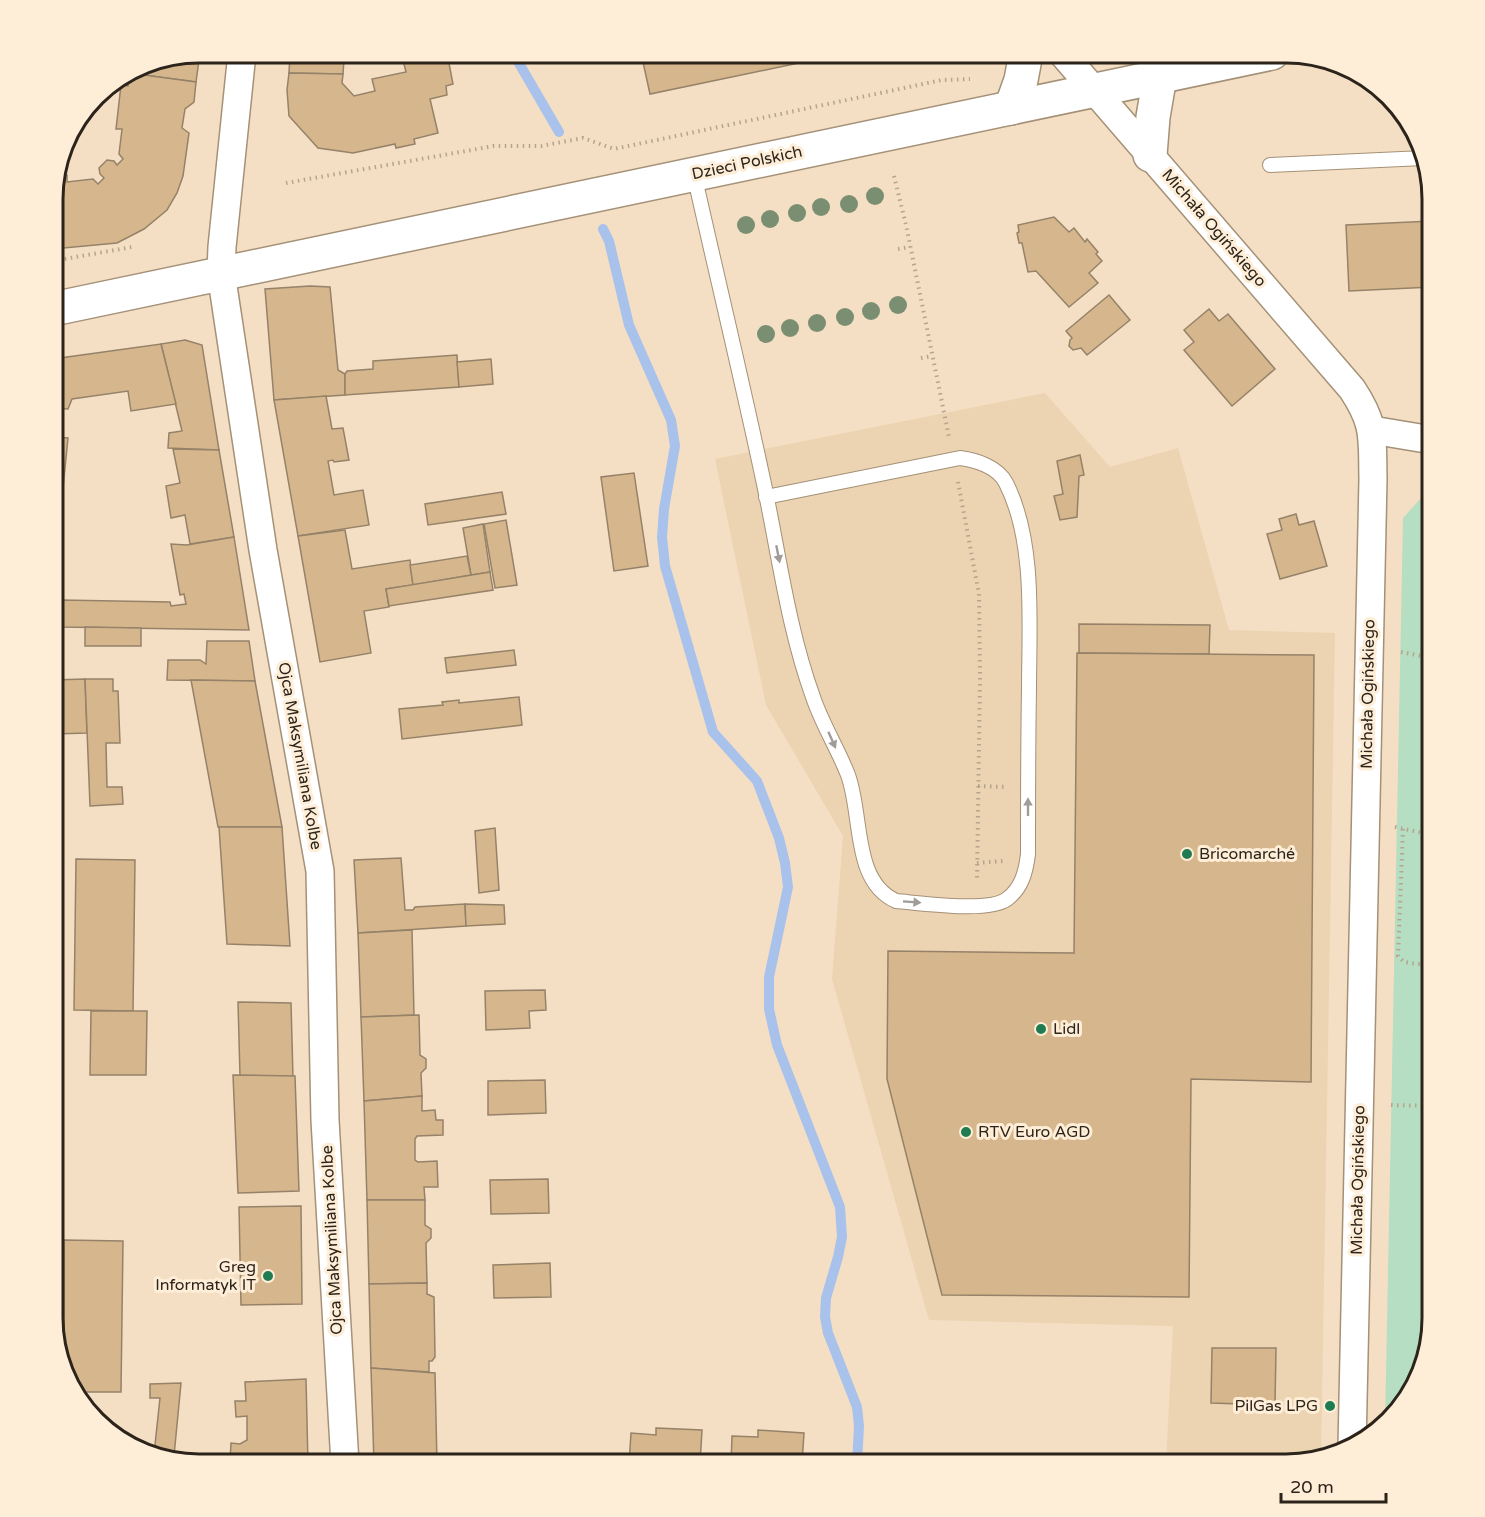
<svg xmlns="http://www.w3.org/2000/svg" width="1485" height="1517" viewBox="0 0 1485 1517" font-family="'Varela Round',sans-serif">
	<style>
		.built { fill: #ecd3b1 }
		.green { fill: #b5dec2 }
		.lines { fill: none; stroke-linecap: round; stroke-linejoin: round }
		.stream { stroke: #a8c2ec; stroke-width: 10 }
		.building { fill: #d6b78d; stroke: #958269; stroke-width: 1.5 }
		.lane-casing { stroke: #a49177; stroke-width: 16 }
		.street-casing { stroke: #a49177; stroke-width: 30 }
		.secondary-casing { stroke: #a49177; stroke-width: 36 }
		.path { stroke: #b5a48e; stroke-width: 4; stroke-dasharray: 1.5 4.5; stroke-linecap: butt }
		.lane { stroke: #fff; stroke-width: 14 }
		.street { stroke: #fff; stroke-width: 27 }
		.secondary { stroke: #fff; stroke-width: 33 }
		.tree { fill: #7a8f72 }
		.oneway { fill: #a09c98 }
		.poi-dot { fill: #1f7c52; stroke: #feedd7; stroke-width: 2 }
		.labels { text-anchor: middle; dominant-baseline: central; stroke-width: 6; stroke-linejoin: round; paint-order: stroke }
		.street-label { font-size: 16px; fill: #2c241a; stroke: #feedd7 }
		.poi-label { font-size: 16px; fill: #2c241a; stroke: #feedd7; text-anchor: start }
		.rim { fill: none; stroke: #2c241a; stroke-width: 3 }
	</style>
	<rect width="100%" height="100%" fill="#f4dfc4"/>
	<polygon class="built" points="1045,393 1110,467 1178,448 1229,630 1335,633 1321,1458 1286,1464 1166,1464 1173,1326 929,1320 832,979 843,836 766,705 715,459"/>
	<polygon class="green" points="1432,486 1432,1318 1418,1383 1385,1424 1403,518"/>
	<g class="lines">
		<g class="stream">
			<polyline points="513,53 559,132"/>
			<polyline points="603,229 609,241 629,325 671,420 675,446 664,509 662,537 665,566 713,732 757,781 779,838 785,863 788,887 769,977 769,1009 777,1045 840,1207 842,1237 838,1257 826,1298 825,1317 828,1333 857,1407 859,1426 857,1464"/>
		</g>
	</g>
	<g class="building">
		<polygon points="200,53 196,82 129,73 143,64"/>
		<polygon points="290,53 358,53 357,61 344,60 343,74 289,73"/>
		<polygon points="435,53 447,53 453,84 446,86 447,95 430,99 438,133 414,139 415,144 396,148 395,144 353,153 318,148 289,116 287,90 289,73 343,74 342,83 354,96 375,91 372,79 406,72 403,60"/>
		<polygon points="641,53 836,53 837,55 650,94"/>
		<polygon points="129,73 196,82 194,102 185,109 182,128 189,133 183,176 177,193 167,210 144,229 117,243 53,249 53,189 57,175 67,175 67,182 93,179 98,184 104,178 100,174 99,168 107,160 114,161 117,165 123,159 119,154 122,129 116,129 121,85 128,86"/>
		<polygon points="1054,217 1069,232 1074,228 1085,242 1087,239 1098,252 1096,254 1102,261 1089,273 1098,283 1069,307 1036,271 1028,272 1022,243 1019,243 1017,233 1019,232 1018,225"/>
		<polygon points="1432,221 1432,287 1349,291 1346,225"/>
		<polygon points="310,286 330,287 338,370 345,374 345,395 274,400 265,289"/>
		<polygon points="1109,295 1130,320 1087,355 1081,348 1073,350 1069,346 1070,340 1072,338 1066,331"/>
		<polygon points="1209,309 1219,321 1228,314 1275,369 1232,406 1184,350 1194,342 1184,330"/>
		<polygon points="185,340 202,345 219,450 168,448 169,433 182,431 161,344"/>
		<polygon points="161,344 176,404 131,411 128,391 72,399 68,409 53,408 53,359"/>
		<polygon points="457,355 459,387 345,395 345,374 347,371 373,369 373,361"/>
		<polygon points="491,359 493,384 459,387 457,362"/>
		<polygon points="326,396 332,429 343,428 349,460 334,462 333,460 328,461 334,495 363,490 369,525 298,536 274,400"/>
		<polygon points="53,437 68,438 53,588"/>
		<polygon points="173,449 219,450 234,537 190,544 185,515 171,518 166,486 180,483"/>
		<polygon points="1080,455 1084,475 1079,476 1077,517 1060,520 1054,496 1063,494 1057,461"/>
		<polygon points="634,473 648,566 614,571 601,477"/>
		<polygon points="502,492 506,514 428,525 425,504"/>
		<polygon points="1296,514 1299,525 1314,521 1327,566 1280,579 1267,534 1282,530 1279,519"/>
		<polygon points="506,520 517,585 495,588 484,524"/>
		<polygon points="483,524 490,572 471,575 463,528"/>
		<polygon points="345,530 352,569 410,560 413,585 386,589 389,607 364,611 371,653 320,662 298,536"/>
		<polygon points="234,537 249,630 60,627 61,600 170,602 171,606 186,604 184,594 180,595 171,544 187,545"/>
		<polygon points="467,556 471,575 413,585 410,565"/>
		<polygon points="490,572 493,590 389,606 386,589"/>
		<polygon points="1079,624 1210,625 1209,654 1079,653"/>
		<polygon points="85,627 141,628 141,646 85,646"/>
		<polygon points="207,641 249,641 255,681 167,680 168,660 200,660 206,664"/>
		<polygon points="514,650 516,665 447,673 445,658"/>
		<polygon points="1077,653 1314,655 1311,1082 1191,1079 1189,1297 942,1295 887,1079 888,951 1074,953"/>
		<polygon points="85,679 87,733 54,734 53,680"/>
		<polygon points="85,679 113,679 113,691 118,691 120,743 106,743 107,787 122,787 123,804 90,806"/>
		<polygon points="191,680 255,681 282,827 218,827"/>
		<polygon points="519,697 522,725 402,739 399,709 443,705 442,702 459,700 459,703"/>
		<polygon points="219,827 282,827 290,946 227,944"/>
		<polygon points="495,828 499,890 479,893 475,831"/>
		<polygon points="401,858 405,910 413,910 415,907 465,904 466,926 358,933 354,860"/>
		<polygon points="76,859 135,860 133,1011 74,1010"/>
		<polygon points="465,904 504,905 505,924 466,926"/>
		<polygon points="412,930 414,1015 361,1017 358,933"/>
		<polygon points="545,990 546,1010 529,1011 530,1028 486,1030 485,991"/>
		<polygon points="238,1002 291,1003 293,1077 240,1076"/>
		<polygon points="91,1011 147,1011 146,1075 90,1075"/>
		<polygon points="419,1015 420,1055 426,1059 426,1068 421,1073 422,1096 364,1101 361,1017"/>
		<polygon points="233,1075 295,1076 299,1191 238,1193"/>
		<polygon points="545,1080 546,1113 488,1115 488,1081"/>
		<polygon points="422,1096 422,1111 435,1110 436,1120 443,1120 443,1135 417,1136 415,1139 415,1160 418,1162 437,1161 438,1187 424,1187 425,1200 367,1200 364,1101"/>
		<polygon points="548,1179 549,1213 491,1214 490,1180"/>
		<polygon points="367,1200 425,1200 425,1225 431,1229 431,1238 426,1243 427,1283 369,1284"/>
		<polygon points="301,1206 302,1304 241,1305 239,1207"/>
		<polygon points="64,1240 123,1241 121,1392 75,1392 64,1374"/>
		<polygon points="550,1263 551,1297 494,1298 493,1265"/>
		<polygon points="427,1283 427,1294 434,1297 435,1357 432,1361 429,1361 429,1372 371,1368 369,1284"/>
		<polygon points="1212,1348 1276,1348 1275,1405 1211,1403"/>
		<polygon points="371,1368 435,1373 437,1464 374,1464"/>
		<polygon points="306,1379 308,1464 220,1464 220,1461 230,1462 231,1443 240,1444 247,1440 247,1416 236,1417 235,1401 246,1401 245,1382"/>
		<polygon points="181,1383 174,1456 154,1454 160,1398 150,1398 150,1384"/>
		<polygon points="656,1428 702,1430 700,1464 629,1464 631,1433 656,1435"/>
		<polygon points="758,1430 804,1433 802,1464 731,1464 732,1436 758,1437"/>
	</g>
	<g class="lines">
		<g class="lane-casing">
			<g id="lane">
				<polyline points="1270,165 1424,158"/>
				<path d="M694,174C717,277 742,380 764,484C779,555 788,628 813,697C822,724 838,749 848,775C863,816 852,881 896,901C920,903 989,913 1007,899C1022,888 1026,871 1028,854C1028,799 1028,744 1029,690C1029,625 1036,542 1006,483C998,467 976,460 960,458L766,497"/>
			</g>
		</g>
		<g class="street-casing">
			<g id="street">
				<polyline points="242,53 222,247 221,273 263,550 320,871 325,1120 345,1464"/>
				<path d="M1062,53L1352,389C1376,425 1372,438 1373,479L1352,1447"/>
				<polyline points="1372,430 1432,440"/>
			</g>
		</g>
		<g class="secondary-casing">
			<g id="secondary">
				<polyline points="1011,108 1021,80 1026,53"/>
				<polyline points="1150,155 1153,117 1160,76"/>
				<polyline points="53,309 1272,53"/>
			</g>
		</g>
		<g class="path">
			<polyline points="894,176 906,225 949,437"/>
			<polyline points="286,183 494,146 541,146 583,138 614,149 942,80 970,79"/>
			<polyline points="898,249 910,247"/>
			<polyline points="53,261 132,247"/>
			<polyline points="921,358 932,356"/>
			<polyline points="958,482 979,594 980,678 977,881"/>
			<polyline points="1401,652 1432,658"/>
			<polyline points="978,786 1006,787"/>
			<polyline points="1395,827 1432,835"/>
			<polyline points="1403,829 1398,956 1404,962 1432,966"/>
			<polyline points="977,863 1004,861"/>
			<polyline points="53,1104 56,1081 56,907 53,905"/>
			<polyline points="1391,1105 1432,1106"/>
		</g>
		<use href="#lane" class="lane"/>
		<use href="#street" class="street"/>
		<use href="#secondary" class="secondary"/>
	</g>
	<g class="tree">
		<circle cx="875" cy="196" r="9"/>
		<circle cx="849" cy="204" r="9"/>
		<circle cx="821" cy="207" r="9"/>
		<circle cx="797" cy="213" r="9"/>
		<circle cx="770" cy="219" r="9"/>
		<circle cx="746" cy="225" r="9"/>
		<circle cx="898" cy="305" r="9"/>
		<circle cx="871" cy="311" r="9"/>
		<circle cx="845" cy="317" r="9"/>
		<circle cx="817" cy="323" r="9"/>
		<circle cx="790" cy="328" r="9"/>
		<circle cx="766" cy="334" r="9"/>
	</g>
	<defs><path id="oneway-solid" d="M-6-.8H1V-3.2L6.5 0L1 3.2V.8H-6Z" transform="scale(1.5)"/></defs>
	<g class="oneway">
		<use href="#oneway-solid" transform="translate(778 554) rotate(79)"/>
		<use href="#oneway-solid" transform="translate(832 740) rotate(66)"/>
		<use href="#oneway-solid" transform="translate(1028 807) rotate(-90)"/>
		<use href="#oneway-solid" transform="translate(912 902) rotate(4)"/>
	</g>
	<g class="poi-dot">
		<circle cx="1187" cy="854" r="6"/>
		<circle cx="1041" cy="1029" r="6"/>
		<circle cx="966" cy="1132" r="6"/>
		<circle cx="268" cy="1276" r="6"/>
		<circle cx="1330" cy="1406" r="6"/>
	</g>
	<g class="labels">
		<g class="street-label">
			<text transform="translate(747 163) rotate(-12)">Dzieci Polskich</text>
			<text transform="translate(1214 228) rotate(49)">Michała Ogińskiego</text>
			<text transform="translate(1368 694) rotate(-89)">Michała Ogińskiego</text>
			<text transform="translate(300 756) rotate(80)">Ojca Maksymiliana Kolbe</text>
			<text transform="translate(1358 1180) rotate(-89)">Michała Ogińskiego</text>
			<text transform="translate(332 1240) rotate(-93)">Ojca Maksymiliana Kolbe</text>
		</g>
		<g class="poi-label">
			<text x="1199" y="854">Bricomarché</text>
			<text x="1053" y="1029">Lidl</text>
			<text x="978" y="1132">RTV Euro AGD</text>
			<text x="256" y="1267" text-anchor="end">Greg<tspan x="256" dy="18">Informatyk IT</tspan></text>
			<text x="1318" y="1406" text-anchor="end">PilGas LPG</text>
		</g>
	</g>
	<path d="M0 0H1485V1517H0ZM199 63H1286A136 136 0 0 1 1422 199V1318A136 136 0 0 1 1286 1454H199A136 136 0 0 1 63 1318V199A136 136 0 0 1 199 63Z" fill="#feedd7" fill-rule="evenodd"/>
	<path class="rim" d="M199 63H1286A136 136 0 0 1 1422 199V1318A136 136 0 0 1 1286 1454H199A136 136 0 0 1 63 1318V199A136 136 0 0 1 199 63Z"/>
	<path d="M1281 1493v9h105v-9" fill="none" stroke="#2c241a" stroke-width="3"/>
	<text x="1290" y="1493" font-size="18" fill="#2c241a" stroke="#feedd7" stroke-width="4.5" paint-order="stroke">20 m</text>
</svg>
